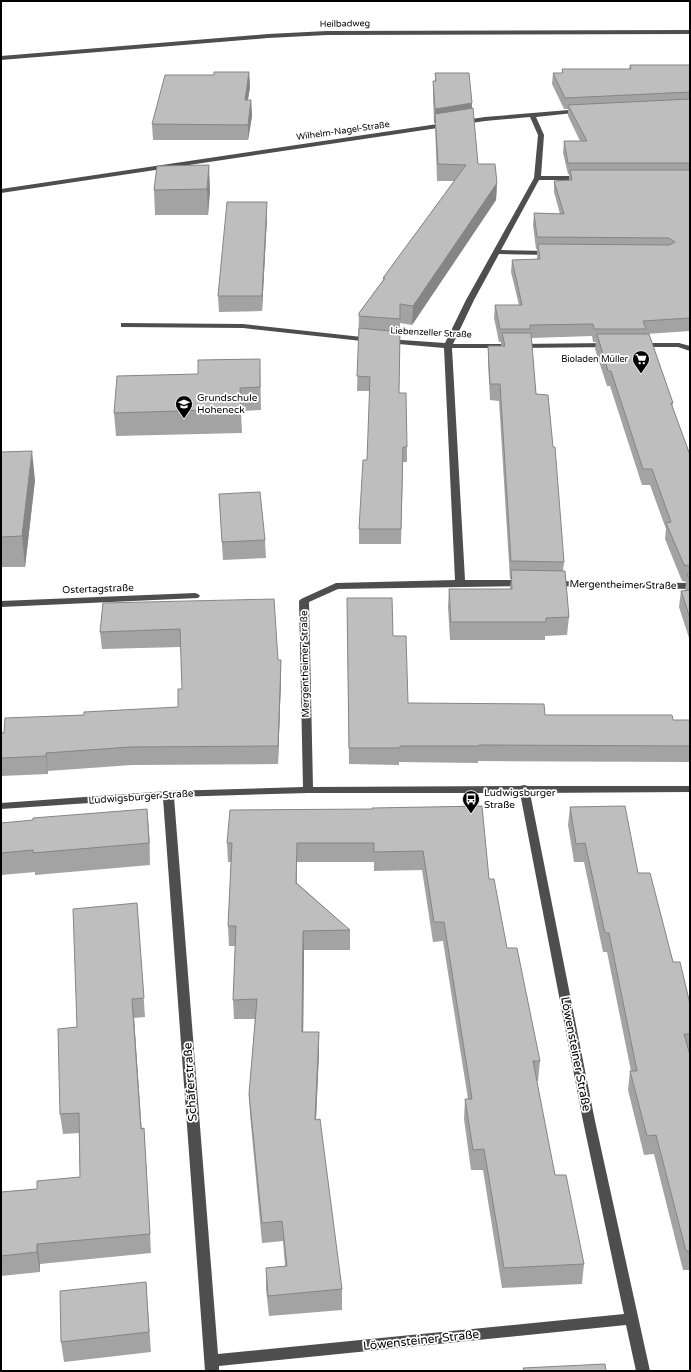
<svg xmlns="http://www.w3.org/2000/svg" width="691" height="1372" viewBox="0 0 691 1372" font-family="'Varela Round',sans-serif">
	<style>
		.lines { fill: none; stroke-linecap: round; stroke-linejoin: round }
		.minor { fill: #4e4e4e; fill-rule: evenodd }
		.wall { fill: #a3a3a3 }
		.shaded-wall { fill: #858585 }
		.building { fill: #bebebe; stroke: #858585 }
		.labels { text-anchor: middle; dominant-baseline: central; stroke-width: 3.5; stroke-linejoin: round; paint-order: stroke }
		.far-street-label { font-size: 9px; fill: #000; stroke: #fff }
		.far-poi-label { font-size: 9px; fill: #000; stroke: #fff; text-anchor: end }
		.poi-label { font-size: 10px; fill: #000; stroke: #fff; text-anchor: start }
		.street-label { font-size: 10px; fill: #000; stroke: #fff }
		.near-street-label { font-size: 12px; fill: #000; stroke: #fff }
	</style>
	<rect width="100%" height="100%" fill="#fff"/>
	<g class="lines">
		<g class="minor">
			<polygon points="690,30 690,34 327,35 268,38 1,60 1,56 268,34 327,31"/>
			<path d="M581,109L583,110V112L536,117L544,135L541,176H583L586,178L583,180H539L501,250L550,251L554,253L550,255L499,254L474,300L453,344H501L505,346L501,348H452L465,580H524L529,583L524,586L338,589L309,602L313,787L520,786L524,785L528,786H690V792L530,793L595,1121L650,1371H636L626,1325L219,1366V1371H205L163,798L1,809V803L168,791L303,787L299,601L301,599L336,583L455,580L444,348L387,343L383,341L387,339L445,343L466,300L534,178L538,135L530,117L485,121L1,193V189L485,117ZM308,793H520L583,1121L624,1314L218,1354L174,797Z"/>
			<polygon points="121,323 243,324 371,338 375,340 371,342 243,328 124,327 121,327"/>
			<polygon points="609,343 613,345 612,347 519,348 515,346 519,344"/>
			<polygon points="638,343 679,343 690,346 690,351 678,347 641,347 637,345"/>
			<polygon points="554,581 690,583 690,589 551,586 549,584"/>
			<polygon points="195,593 198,594 200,596 198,598 1,607 1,601"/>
		</g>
	</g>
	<g class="wall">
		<polygon points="630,65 690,65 690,331 646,334 673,403 672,407 690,455 690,641 679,607 681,591 685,591 686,582 682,581 665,539 666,529 650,485 642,485 610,386 607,386 595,349 596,342 593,342 592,336 531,338 536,394 564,562 563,571 569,617 567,635 545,636 545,640 450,640 448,607 449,589 510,589 511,579 510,579 499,401 490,400 488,362 488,346 501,346 501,342 499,342 494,318 495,305 519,305 511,272 512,260 537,259 537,249 536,249 533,225 534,213 560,214 554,192 554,181 569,180 569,174 568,174 563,153 564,141 580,141 568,116 568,109 564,109 552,84 553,73 562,73 562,69 629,69"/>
		<polygon points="249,72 250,87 248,100 251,100 252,116 248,140 153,140 152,124 214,75"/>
		<polygon points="435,73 472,103 472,108 478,164 497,183 496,200 412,325 400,323 399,393 407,447 407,462 403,462 401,544 359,544 359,529 367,460 370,391 357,391 359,313 383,280 383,278 454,181 437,181 435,123 434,123 433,95 433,81 435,81"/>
		<polygon points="157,166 210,190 208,215 155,215 154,190"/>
		<polygon points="267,217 262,311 219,312 218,296"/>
		<polygon points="260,359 261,410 241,411 242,433 116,436 114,413 198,374"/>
		<polygon points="1,452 35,480 25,567 1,567"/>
		<polygon points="219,494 265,540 266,558 223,560"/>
		<polygon points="103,603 278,660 281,660 281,678 278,764 132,765 48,771 48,774 1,776 1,733 84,715 178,707 182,689 181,647 102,649 100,632"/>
		<polygon points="347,613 393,636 408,703 545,715 673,720 690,720 690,762 478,761 478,763 399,762 399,765 349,764"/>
		<polygon points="570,807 638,873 690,1004 690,1053 689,1053 690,1055 690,1270 683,1270 654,1154 644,1155 628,1090 630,1071 631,1071 607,952 603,952 584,862 574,862 568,825"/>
		<polygon points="372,809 489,879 507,948 540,1061 538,1081 536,1081 555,1175 584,1264 582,1284 502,1288 483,1170 471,1170 464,1119 465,1099 468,1099 443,941 433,942 422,870 374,871 374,862 297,862 297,883 350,930 350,950 304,950 303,1032 319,1032 319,1052 316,1120 342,1289 342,1310 269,1316 266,1289 266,1268 285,1266 283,1241 262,1243 250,1114 249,1094 255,1019 234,1019 233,1000 235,946 229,946 228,926 231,862 228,862 227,843"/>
		<polygon points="1,823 149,831 150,865 35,875 35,872 1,875"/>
		<polygon points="137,903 145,1017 134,1018 141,1129 144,1128 145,1148 151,1253 40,1264 40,1272 1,1276 1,1192 37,1189 80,1177 79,1133 63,1134 60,1114 77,1027"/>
		<polygon points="146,1282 151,1352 64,1362 61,1342"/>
	</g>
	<g class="shaded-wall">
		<polygon points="249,72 250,87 245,116 245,100"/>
		<polygon points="251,100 252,116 248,140 248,125"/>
		<polygon points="472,103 471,118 435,114 435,123 434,123 435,109"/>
		<polygon points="209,165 210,190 208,215 207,189"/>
		<polygon points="497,183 496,200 412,325 413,306"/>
		<polygon points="267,202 267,217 262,311 262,296"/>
		<polygon points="32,451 35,480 25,567 22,536"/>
		<polygon points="281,660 281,678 278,764 278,746"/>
		<polygon points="46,753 48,771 48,774 46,756"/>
		<polygon points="147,809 149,831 150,865 149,843"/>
		<polygon points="303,931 304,950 303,1051 302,1032"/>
		<polygon points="132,999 134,1018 143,1148 141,1129"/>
		<polygon points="319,1032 319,1052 315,1140 315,1120"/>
		<polygon points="144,1128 145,1148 151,1253 150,1234"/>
		<polygon points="37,1244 40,1264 40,1272 37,1252"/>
	</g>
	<g class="building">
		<polygon points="630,65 690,65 690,92 565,98 553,73 563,73 562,69 631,69"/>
		<polygon points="214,72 249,72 245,100 251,100 248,125 152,124 165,75 214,75"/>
		<polygon points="435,73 469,73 472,103 435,109 433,81 436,81"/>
		<polygon points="690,99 690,163 568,163 564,141 587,141 568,105"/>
		<polygon points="473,108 478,164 495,164 497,183 413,306 400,304 400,319 359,316 359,313 385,278 383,278 466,165 438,164 435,114"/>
		<polygon points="209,165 207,189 154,190 157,166"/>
		<polygon points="570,170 690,170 690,318 643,321 646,329 594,329 593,324 530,325 530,329 500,329 495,305 522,305 512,260 540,259 538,244 669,245 675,242 669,238 537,237 534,213 564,214 554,181 572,180"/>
		<polygon points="227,202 267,202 262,296 218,296"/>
		<polygon points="359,328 400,332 399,393 406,393 407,447 403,447 401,529 359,529 363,460 367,460 370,377 357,376"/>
		<polygon points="502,333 531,333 536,394 548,395 553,447 555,447 564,562 511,561 500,384 490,384 488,346 505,346"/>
		<polygon points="597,334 649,334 673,403 671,403 690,455 690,566 684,565 666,523 671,522 652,469 643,469 611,371 608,371"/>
		<polygon points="260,359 260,387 240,388 241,409 114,413 117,376 198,374 198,360"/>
		<polygon points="32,451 22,536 1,537 1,452"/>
		<polygon points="260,492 265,540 222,542 219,494"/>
		<polygon points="511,570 565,571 569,617 546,618 546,622 451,622 449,589 512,589"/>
		<polygon points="687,574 690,574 690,581"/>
		<polygon points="690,590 690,618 681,591"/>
		<polygon points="347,598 392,598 393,636 406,636 408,703 544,704 545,715 672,715 673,720 690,720 690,746 479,745 479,746 400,746 400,748 349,748"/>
		<polygon points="274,599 278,660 281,660 278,746 130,747 46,753 46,756 1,758 1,733 4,733 5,718 84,715 84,712 178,707 178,689 182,689 180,629 100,632 103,603"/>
		<polygon points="482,806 489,879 494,879 507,948 517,948 540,1061 533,1061 555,1175 566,1175 584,1264 504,1268 484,1149 473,1150 465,1099 472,1099 444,922 434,922 423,851 374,852 374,843 297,843 296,883 350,930 303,931 302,1032 319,1032 315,1120 320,1119 342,1289 268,1296 266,1268 287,1266 282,1221 262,1223 249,1094 257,999 233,1000 236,926 228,926 232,843 227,843 230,810 373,809 372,808"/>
		<polygon points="625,806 638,873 650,873 673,962 680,962 690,1004 690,1034 684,1034 690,1055 690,1251 686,1251 656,1135 647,1136 630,1071 637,1071 609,933 605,933 585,843 576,844 570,807"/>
		<polygon points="147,809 149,843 33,853 33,850 1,853 1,823 33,820 33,818"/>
		<polygon points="137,903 144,998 132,999 141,1129 144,1128 150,1234 37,1244 37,1252 1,1256 1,1192 37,1189 37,1181 80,1177 79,1113 60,1114 59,1073 58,1029 77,1027 73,909"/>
		<polygon points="146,1282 149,1332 61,1342 60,1291"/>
		<polygon points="605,1364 606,1371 524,1371 523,1368"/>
	</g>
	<defs>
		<g id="supermarket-pin" transform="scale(0.9)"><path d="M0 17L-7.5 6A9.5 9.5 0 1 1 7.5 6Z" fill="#000" stroke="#fff"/><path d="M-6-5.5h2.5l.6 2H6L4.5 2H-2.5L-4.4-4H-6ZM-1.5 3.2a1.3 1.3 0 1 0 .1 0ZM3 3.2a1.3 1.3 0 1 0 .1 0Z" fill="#fff"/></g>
		<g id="school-pin" transform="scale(0.9)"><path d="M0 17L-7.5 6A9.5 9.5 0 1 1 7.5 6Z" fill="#000" stroke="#fff"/><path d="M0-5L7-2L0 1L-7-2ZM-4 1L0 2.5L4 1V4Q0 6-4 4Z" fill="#fff"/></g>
		<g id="bus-pin" transform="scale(0.9)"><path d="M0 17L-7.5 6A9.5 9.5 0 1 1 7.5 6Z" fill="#000" stroke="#fff"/><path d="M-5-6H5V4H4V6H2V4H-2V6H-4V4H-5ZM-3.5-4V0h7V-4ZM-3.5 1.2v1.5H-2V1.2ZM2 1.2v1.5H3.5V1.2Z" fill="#fff"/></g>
	</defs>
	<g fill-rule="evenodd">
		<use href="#supermarket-pin" x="641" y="359"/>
		<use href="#school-pin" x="184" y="404"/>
		<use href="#bus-pin" x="471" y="799"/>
	</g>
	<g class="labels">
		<g class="far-street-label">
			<text transform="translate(345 24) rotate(-1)">Heilbadweg</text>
			<text transform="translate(343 131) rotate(-8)">Wilhelm-Nagel-Straße</text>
			<text transform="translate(431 333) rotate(3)">Liebenzeller Straße</text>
		</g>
		<g class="far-poi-label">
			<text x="628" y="359">Bioladen Müller</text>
		</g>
		<g class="poi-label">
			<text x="197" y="398">Grundschule<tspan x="197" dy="12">Hoheneck</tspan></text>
			<text x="484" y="793">Ludwigsburger<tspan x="484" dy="12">Straße</tspan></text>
		</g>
		<g class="street-label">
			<text transform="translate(623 585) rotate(1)">Mergentheimer Straße</text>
			<text transform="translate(98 589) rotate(-2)">Ostertagstraße</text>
			<text transform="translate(305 664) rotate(-91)">Mergentheimer Straße</text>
			<text transform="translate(141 797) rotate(-4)">Ludwigsburger Straße</text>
		</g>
		<g class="near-street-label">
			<text transform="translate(576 1054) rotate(79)">Löwensteiner Straße</text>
			<text transform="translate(190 1082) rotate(-94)">Schäferstraße</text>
			<text transform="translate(421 1340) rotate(-6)">Löwensteiner Straße</text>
		</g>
	</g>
	<rect width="691" height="1372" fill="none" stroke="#000000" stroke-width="4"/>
</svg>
